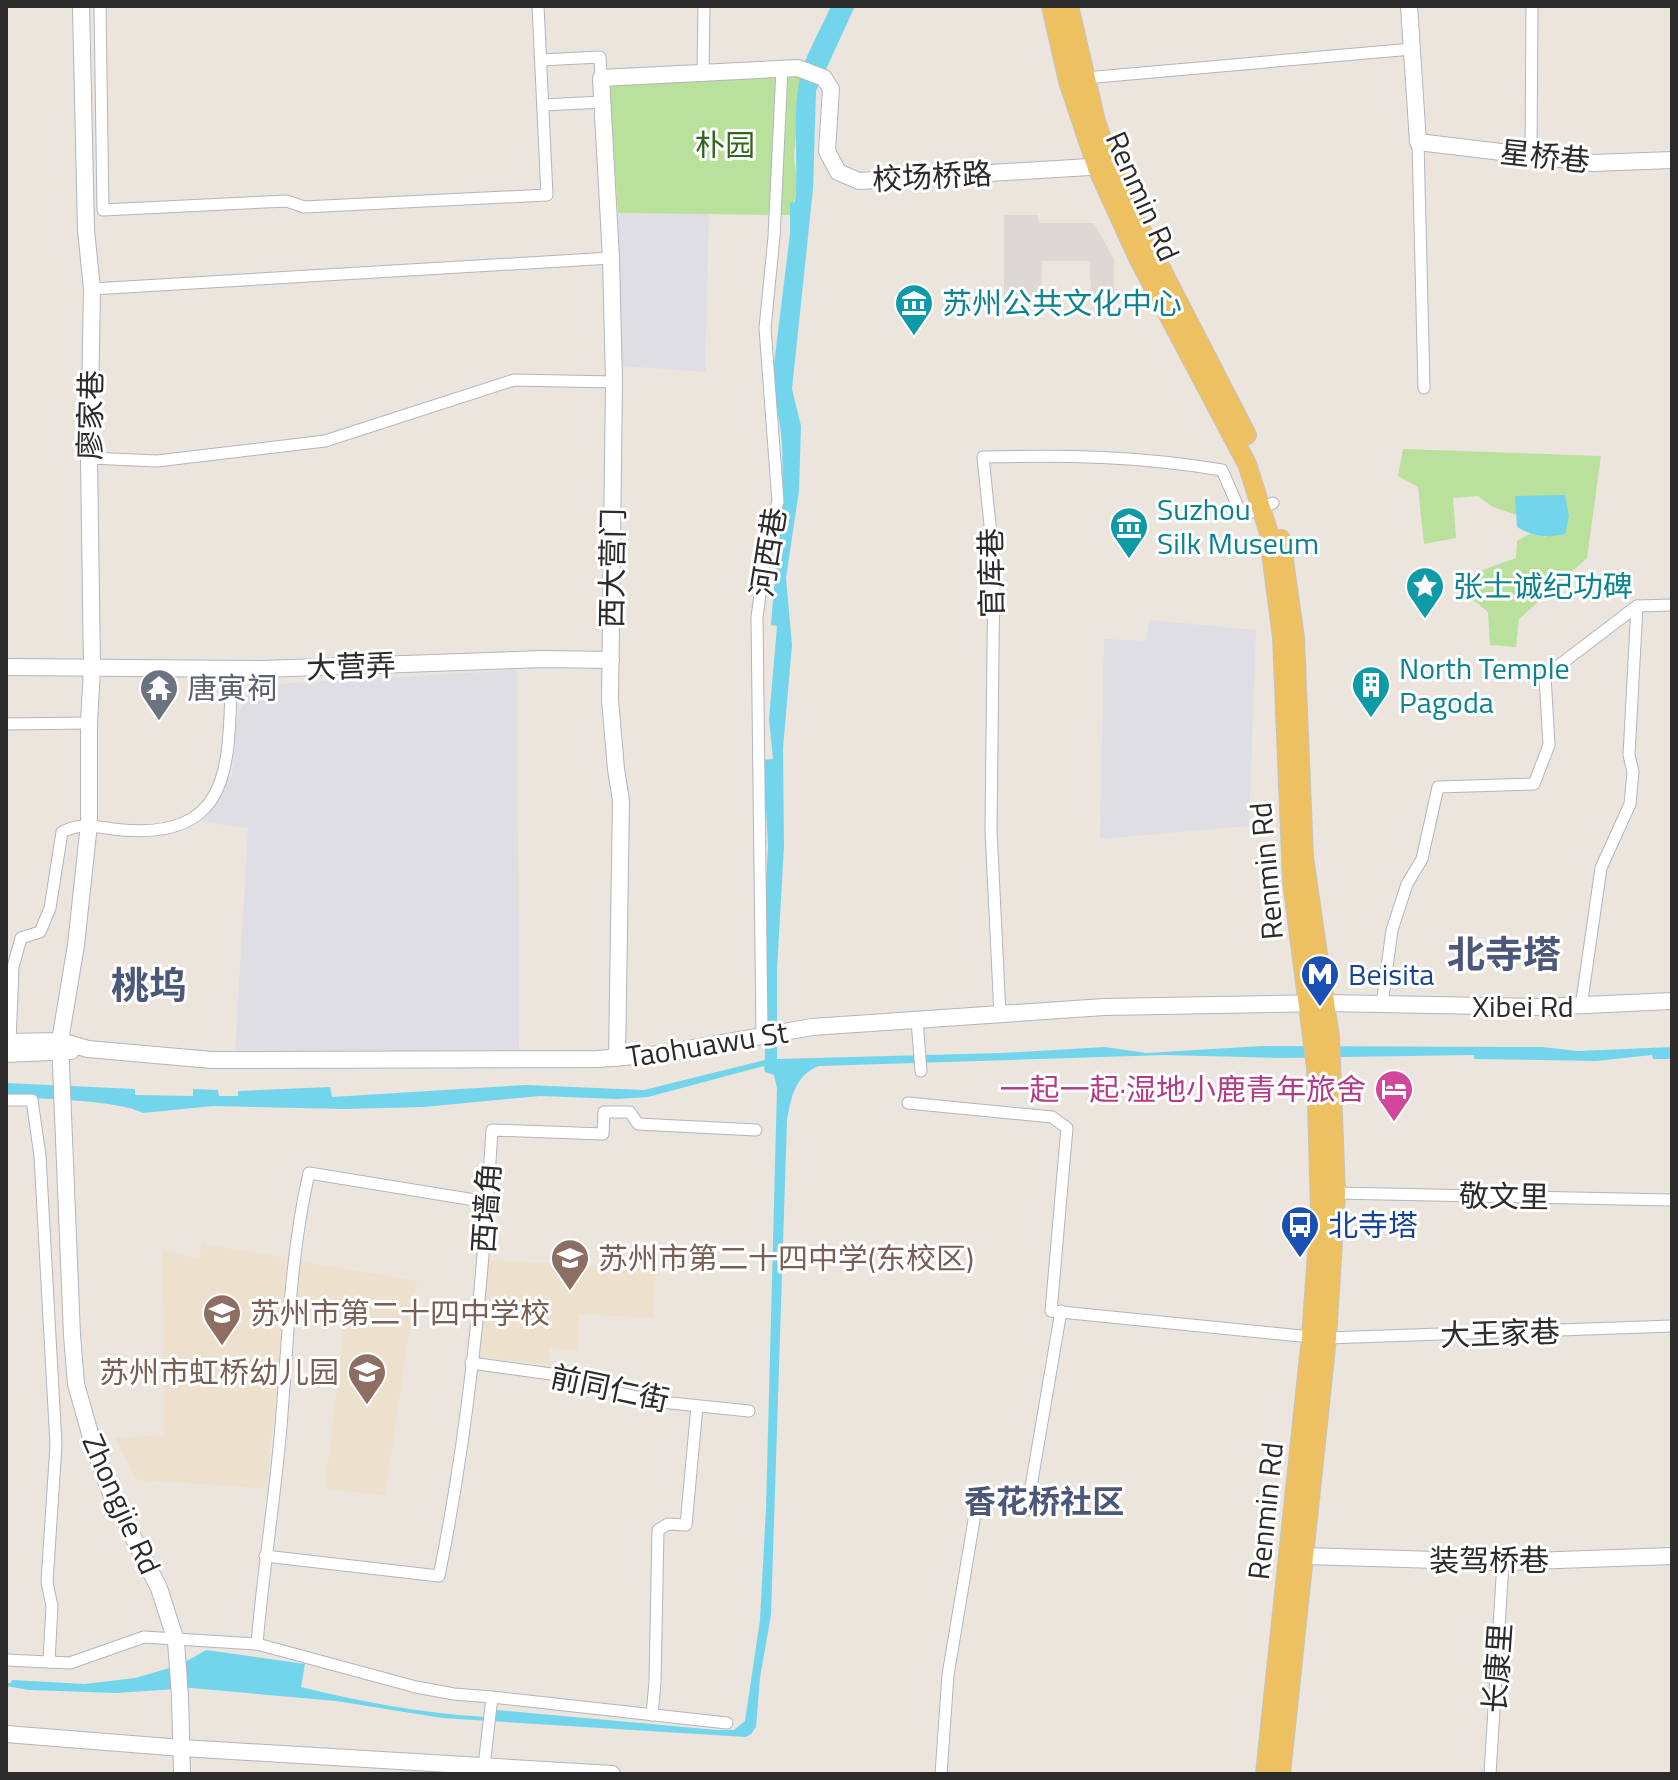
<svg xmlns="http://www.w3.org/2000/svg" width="1678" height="1780" viewBox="0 0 1678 1780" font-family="'Titillium Web','Noto Sans SC',sans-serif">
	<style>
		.industrial { fill: #dfdee5 }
		.education { fill: #ede0cd }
		.green { fill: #b9e19b }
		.plaza { fill: #ddd8d4 }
		.water { fill: #73d5eb }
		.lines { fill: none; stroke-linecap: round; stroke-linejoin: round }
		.street-casing { stroke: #b1b5be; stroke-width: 13 }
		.secondary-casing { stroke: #b1b5be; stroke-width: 18 }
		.primary-casing { stroke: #c4c4c4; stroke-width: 20 }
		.street { stroke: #fff; stroke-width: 11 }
		.secondary { stroke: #fff; stroke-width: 16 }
		.primary { stroke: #edc162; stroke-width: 18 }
		.labels { text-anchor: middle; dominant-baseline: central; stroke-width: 6; stroke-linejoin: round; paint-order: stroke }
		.park-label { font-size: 30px; fill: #32661c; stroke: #fff }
		.street-label { font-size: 30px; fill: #2b2b2b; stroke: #fff }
		.culture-label { font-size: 30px; fill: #0d838f; stroke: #fff; text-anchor: start }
		.worship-label { font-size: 30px; fill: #5b616d; stroke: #fff; text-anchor: start }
		.transit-label { font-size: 30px; fill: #164399; stroke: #fff; text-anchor: start }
		.hotel-label { font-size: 30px; fill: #b23c85; stroke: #fff; text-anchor: end }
		.education-label { font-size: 30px; fill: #785e54; stroke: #fff; text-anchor: start }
		.neighbourhood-label { font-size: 32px; font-weight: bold; fill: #4c587a; stroke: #fff }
		.district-label { font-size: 38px; font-weight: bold; fill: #4c587a; stroke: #fff }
	</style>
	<rect width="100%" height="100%" fill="#ece5dd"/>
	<g class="industrial">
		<polygon points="618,213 709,214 705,372 621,366"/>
		<polygon points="1149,620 1256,630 1249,826 1100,839 1104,639 1146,641"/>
		<polygon points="517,670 519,1050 235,1053 248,828 203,822 204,817 218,799 226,778 232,775 237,717 251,689 255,685"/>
	</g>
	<g class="education">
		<polygon points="202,1244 291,1259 266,1488 137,1480 115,1438 164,1435 162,1250 198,1259"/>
		<polygon points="488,1260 656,1269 653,1318 579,1314 577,1350 550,1348 549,1364 478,1357"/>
		<polygon points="300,1261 417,1281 385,1495 325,1489 344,1323 295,1318"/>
	</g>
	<g class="green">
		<polygon points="801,72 794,156 797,182 794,203 790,203 791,215 618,213 609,81"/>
		<polygon points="1403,449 1601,456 1587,558 1519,619 1516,647 1490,645 1488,612 1471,598 1474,573 1516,558 1517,541 1529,534 1547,537 1516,496 1516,515 1493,507 1478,496 1453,498 1456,538 1424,544 1418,487 1398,476"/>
	</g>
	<polygon class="plaza" points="1004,215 1038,215 1039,223 1094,223 1114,259 1114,300 1091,300 1090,261 1042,261 1041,300 1004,300"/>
	<g class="water">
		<path d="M831,6H855L816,91L813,189L792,389L801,426L799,491L786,578L792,645L783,748L784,846L777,970V1059L1001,1053L1105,1047L1146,1053L1262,1046L1542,1047L1578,1051L1672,1047V1059H1653L1652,1055L1596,1061L1474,1059V1055L1279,1058L1165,1055L819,1066C795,1075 791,1098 787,1120L771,1615L760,1678L756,1727L751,1734L746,1737L442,1718L336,1701L191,1688L116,1693L29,1690L6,1686V1683H11L12,1680L85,1684L135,1678L180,1665L206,1650L305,1664L301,1687C362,1702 421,1713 485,1717L486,1709L717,1730H734L745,1721L760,1620L766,1508L777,1088L774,1075L765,1072L764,1066L648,1097L617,1099L540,1096L424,1107L345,1109L213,1106L143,1113C118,1100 37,1098 6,1098V1083L135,1089V1095L193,1096V1089L218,1090L219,1096H238V1091L330,1087L332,1097L526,1085L644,1090L765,1060L763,949L768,845L763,760L773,759L769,719L777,626L771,625C775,565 785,506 782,445C781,421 773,397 773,372L790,234V203L795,202C799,163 792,122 799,82C802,61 822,27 831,6Z"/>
		<path d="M1565,495L1569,517L1565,534C1546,538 1534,537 1517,527L1515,496Z"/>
	</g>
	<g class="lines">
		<g class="street-casing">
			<g id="street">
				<polyline points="100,6 103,210 287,201 304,207 547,195 538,6"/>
				<polyline points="541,60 600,57 601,78"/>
				<polyline points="703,73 704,6"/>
				<polyline points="1085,78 1412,49"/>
				<polyline points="543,105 602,102"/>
				<polyline points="1418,142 1424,388"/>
				<polyline points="1531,155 1532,6"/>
				<polyline points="92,289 611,258"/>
				<polyline points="89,458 157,461 325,441 514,380 614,382"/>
				<polyline points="6,724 89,723"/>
				<polyline points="1382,1004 1392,930 1407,884 1422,859 1438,787 1534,784 1549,745 1545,676 1637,606 1672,605"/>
				<polyline points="1581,1007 1601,868 1630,804 1633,772 1629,755 1637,606"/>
				<path d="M1000,1015L991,830L994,563L983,457C1067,455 1138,456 1222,470L1242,516L1273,503"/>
				<polyline points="917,1020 921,1071"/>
				<polyline points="762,1035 757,617 770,522 778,502 765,328 774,237 782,69"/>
				<path d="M10,1042L13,967L21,938L40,932L50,908L62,832C83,821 100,828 122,830C240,840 227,752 232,668"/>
				<polyline points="6,1100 32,1100 40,1156 56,1445 47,1582 52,1606 49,1662"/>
				<polyline points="908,1103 1052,1117 1067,1128 1051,1311 1311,1337"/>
				<polyline points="1336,1193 1672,1200"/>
				<polyline points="1327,1338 1672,1326"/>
				<polyline points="471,1363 551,1374 578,1384 661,1402 749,1411"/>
				<polyline points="1027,1510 1061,1311"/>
				<path d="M265,1556L439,1576C469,1430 483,1279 492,1130L603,1134L604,1112H630L638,1124L756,1130"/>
				<path d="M257,1644C263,1571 275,1499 281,1426C288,1342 290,1255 309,1173L487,1202"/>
				<polyline points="6,1660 70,1663 144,1637 257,1644 416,1687 454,1694 492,1697 484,1766"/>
				<polyline points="492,1697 727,1723"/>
				<polyline points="652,1715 655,1682 658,1530 668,1524 686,1525 697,1406"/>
				<polyline points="941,1774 948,1675 977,1502"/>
				<polyline points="1490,1774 1503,1562"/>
			</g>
		</g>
		<g class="secondary-casing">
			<g id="secondary">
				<polyline points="81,6 86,230 92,289 89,458 92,669 89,723 89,824 76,945 60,1041 72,1335 76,1384 94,1448 112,1496 159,1588 176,1641 180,1697 182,1774"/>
				<polyline points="1409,6 1418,142 1593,163 1672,160"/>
				<polyline points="6,667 262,669 542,659 611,660"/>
				<polyline points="6,1042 60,1041 88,1049 212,1060 598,1059 660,1054 812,1027 1104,1007 1326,1003 1542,1007 1672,1001"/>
				<polyline points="6,1054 71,1051"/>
				<polyline points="617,1058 621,801 616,769 610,700 614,382 611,258 601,78 798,68 824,78 831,89 827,151 838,172 859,181 1106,166"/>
				<polyline points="1305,1556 1503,1562 1672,1556"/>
				<polyline points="6,1734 182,1748 612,1774"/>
			</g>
		</g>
		<g class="primary-casing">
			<g id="primary">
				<polyline points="1051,6 1068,81 1097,168 1138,258 1247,464 1268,530 1274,576 1282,637 1292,881 1316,1068 1320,1211 1311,1337 1265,1774"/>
				<polyline points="1069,6 1096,121 1111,165 1129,206 1247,435"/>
				<polyline points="1281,539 1295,638 1304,857 1330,1037 1336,1193 1327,1338 1281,1774"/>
			</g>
		</g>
		<use href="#street" class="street"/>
		<use href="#secondary" class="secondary"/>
		<use href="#primary" class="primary"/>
	</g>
	<defs>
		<g id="museum-pin" transform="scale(2)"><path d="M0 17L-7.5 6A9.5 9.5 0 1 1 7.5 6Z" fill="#0f9aa8" stroke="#fff"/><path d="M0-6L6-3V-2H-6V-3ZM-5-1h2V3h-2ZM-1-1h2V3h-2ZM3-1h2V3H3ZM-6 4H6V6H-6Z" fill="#fff"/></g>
		<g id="sight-pin" transform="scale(2)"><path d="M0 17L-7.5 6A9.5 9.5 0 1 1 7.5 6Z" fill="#0f9aa8" stroke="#fff"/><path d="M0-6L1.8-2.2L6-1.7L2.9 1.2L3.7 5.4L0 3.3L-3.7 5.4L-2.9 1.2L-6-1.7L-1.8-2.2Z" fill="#fff"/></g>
		<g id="building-pin" transform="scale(2)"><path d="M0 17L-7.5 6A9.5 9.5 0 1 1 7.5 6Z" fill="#0f9aa8" stroke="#fff"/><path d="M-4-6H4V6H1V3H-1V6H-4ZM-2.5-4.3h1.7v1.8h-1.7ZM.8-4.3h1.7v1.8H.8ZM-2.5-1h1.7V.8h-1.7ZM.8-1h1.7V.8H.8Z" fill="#fff"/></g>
		<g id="temple-pin" transform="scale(2)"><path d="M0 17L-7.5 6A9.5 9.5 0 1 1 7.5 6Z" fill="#6b7280" stroke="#fff"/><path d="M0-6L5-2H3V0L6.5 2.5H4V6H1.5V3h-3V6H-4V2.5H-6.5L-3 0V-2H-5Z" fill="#fff"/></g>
		<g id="metro-pin" transform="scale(2)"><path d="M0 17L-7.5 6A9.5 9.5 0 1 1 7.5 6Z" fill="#1a4fb4" stroke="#fff"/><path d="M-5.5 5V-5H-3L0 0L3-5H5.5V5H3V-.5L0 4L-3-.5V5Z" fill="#fff"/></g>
		<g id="hotel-pin" transform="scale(2)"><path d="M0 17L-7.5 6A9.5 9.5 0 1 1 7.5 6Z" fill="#d1479c" stroke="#fff"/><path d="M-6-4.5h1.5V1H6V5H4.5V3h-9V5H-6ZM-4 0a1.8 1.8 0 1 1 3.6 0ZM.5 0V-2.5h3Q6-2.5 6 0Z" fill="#fff"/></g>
		<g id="bus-pin" transform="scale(2)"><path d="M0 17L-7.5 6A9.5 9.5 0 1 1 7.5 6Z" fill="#1a4fb4" stroke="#fff"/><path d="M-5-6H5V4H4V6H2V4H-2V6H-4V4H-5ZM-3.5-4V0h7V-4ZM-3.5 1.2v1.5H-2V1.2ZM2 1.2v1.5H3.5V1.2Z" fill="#fff"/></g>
		<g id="school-pin" transform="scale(2)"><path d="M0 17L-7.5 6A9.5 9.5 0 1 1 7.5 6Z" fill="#8d6e63" stroke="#fff"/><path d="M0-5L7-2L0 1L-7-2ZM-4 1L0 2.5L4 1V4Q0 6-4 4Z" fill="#fff"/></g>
	</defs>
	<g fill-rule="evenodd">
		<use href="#museum-pin" x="914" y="303"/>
		<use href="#museum-pin" x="1129" y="526"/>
		<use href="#sight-pin" x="1425" y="586"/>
		<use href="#building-pin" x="1371" y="685"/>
		<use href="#temple-pin" x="159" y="688"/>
		<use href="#metro-pin" x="1320" y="974"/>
		<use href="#hotel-pin" x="1394" y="1089"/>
		<use href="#bus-pin" x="1300" y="1225"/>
		<use href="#school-pin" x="570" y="1258"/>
		<use href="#school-pin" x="222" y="1313"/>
		<use href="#school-pin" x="367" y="1372"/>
	</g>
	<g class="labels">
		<g class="park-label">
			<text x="725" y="145">朴园</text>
		</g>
		<g class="street-label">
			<text transform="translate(1545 156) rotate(6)">星桥巷</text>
			<text transform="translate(932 176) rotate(-3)">校场桥路</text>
			<text transform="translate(1143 196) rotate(66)">Renmin Rd</text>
			<text transform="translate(90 415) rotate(-89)">廖家巷</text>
			<text transform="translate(768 552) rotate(-81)">河西巷</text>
			<text transform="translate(612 568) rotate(-89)">西大营门</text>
			<text transform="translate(991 573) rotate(-91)">官库巷</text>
			<text transform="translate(351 666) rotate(-2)">大营弄</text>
			<text transform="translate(1266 871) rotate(-95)">Renmin Rd</text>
			<text x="1523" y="1006">Xibei Rd</text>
			<text transform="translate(707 1044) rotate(-9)">Taohuawu St</text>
			<text transform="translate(1504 1196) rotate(1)">敬文里</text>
			<text transform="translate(486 1208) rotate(-86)">西墙角</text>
			<text transform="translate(1500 1333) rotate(-2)">大王家巷</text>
			<text transform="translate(610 1388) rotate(12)">前同仁街</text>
			<text transform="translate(122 1504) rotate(66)">Zhongjie Rd</text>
			<text transform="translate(1265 1511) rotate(-84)">Renmin Rd</text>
			<text x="1489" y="1560">装驾桥巷</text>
			<text transform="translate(1497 1668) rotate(-86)">长康里</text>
		</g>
		<g class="culture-label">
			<text x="942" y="303">苏州公共文化中心</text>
			<text x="1157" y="509">Suzhou<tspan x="1157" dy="34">Silk Museum</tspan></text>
			<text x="1453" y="586">张士诚纪功碑</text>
			<text x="1399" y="668">North Temple<tspan x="1399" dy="34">Pagoda</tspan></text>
		</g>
		<g class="worship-label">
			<text x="187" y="688">唐寅祠</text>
		</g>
		<g class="transit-label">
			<text x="1348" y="974">Beisita</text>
			<text x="1328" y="1225">北寺塔</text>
		</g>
		<g class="hotel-label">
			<text x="1366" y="1089">一起一起·湿地小鹿青年旅舍</text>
		</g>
		<g class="education-label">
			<text x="598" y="1258">苏州市第二十四中学(东校区)</text>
			<text x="250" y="1313">苏州市第二十四中学校</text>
			<text x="339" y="1372" text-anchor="end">苏州市虹桥幼儿园</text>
		</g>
		<g class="neighbourhood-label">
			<text x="1044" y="1501">香花桥社区</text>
		</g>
		<g class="district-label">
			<text x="1504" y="954">北寺塔</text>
			<text x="149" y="985">桃坞</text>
		</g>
	</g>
	<rect width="1678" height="1780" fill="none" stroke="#2b2b2b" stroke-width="16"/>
</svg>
